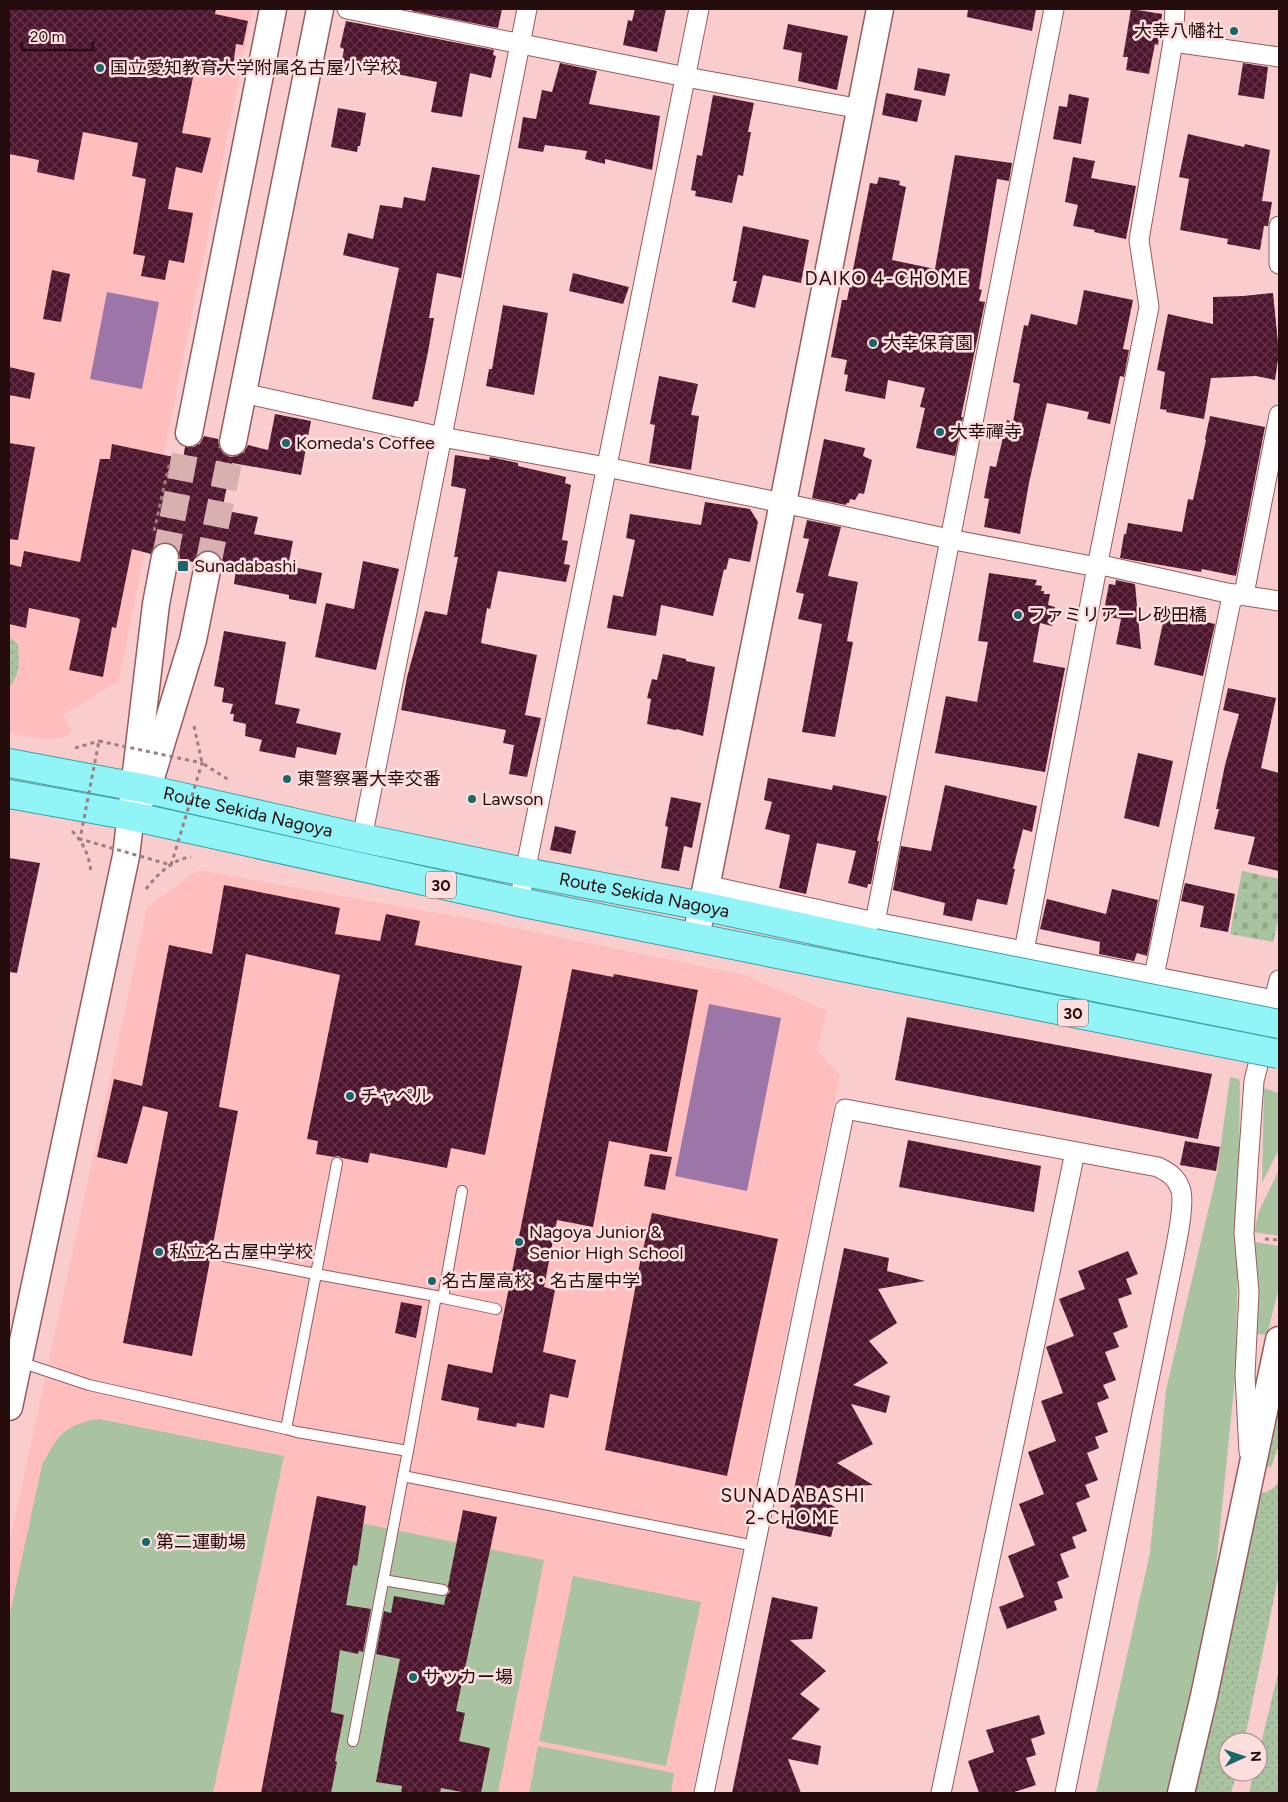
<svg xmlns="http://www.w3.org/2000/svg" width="1288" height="1802" viewBox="0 0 1288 1802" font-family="Figtree,'Noto Sans JP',sans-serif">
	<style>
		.built { fill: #febebe }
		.grass { fill: #a9c3a0 }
		.cemetery { fill: url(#cemetery-stones) }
		.park { fill: url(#park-dots) }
		.water { fill: #9d76a9 }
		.building { fill: url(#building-cross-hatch) }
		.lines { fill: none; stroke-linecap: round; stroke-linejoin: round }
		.secondary-tunnel { stroke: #d9b0b0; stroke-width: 26; stroke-dasharray: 26 13; stroke-linecap: butt }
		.lane-casing { stroke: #995a5c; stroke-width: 12 }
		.street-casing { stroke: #995a5c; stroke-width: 21 }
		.secondary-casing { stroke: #995a5c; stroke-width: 29 }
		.primary-casing { stroke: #3ba0a4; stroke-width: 30 }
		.path { stroke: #a07c7d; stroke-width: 3; stroke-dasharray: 4 4; stroke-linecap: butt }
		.lane { stroke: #fff; stroke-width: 10 }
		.street { stroke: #fff; stroke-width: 19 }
		.secondary { stroke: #fff; stroke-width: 26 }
		.primary { stroke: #91f5f8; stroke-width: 28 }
		.primary-bridge-casing { stroke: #3ba0a4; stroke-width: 30; stroke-linecap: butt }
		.path-bridge { stroke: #a07c7d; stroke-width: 3; stroke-dasharray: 4 4; stroke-linecap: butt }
		.primary-bridge { stroke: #91f5f8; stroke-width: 28 }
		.poi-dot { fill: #1a676a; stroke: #fcdede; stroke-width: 2 }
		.labels { text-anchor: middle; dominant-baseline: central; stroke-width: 5; stroke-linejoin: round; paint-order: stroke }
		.shield { fill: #fcdede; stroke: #664c4c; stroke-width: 1 }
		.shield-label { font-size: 16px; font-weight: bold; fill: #250d0e }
		.poi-label { font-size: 18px; fill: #250d0e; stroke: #fcdede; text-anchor: start }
		.street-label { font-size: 18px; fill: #250d0e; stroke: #fcdede }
		.neighbourhood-label { font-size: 19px; letter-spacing: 1px; fill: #250d0e; stroke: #fcdede }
	</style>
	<defs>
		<pattern id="cemetery-stones" width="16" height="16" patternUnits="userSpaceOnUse" patternTransform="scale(1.25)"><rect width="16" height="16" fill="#a9c3a0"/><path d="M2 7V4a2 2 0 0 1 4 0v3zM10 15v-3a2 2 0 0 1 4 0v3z" fill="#91a689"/></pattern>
		<pattern id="park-dots" width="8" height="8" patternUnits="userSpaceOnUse" patternTransform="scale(1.25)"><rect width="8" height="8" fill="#a9c3a0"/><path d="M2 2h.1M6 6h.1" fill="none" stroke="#91a689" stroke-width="1.8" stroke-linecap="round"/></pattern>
		<pattern id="building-cross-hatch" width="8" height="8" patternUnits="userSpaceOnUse" patternTransform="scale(1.25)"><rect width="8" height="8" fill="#4d152d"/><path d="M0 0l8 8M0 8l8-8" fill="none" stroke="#643549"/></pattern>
	</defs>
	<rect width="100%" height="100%" fill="#f9cdcd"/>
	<g class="built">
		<polygon points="9,9 253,9 118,684 113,684 63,715 72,732 62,738 43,739 9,733"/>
		<polygon points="198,870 471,919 745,975 827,1011 817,1050 840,1075 692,1793 9,1793 9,1545 147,908"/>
	</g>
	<g class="grass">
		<polygon points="1230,1077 1239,1079 1240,1083 1236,1368 1213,1598 1172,1793 1096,1793 1150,1553 1166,1390 1217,1173"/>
		<polygon points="1264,1088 1279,1093 1279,1149 1262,1183"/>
		<polygon points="1279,1170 1279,1236 1254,1232 1259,1211"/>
		<polygon points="1255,1242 1279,1246 1279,1287 1267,1335 1256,1334 1259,1287"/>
		<path d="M99,1419L284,1456L213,1793H9V1618L42,1465C57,1436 65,1424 99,1419Z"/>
		<polygon points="336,1518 544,1560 498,1793 281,1793"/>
		<polygon points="573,1576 701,1602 666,1766 539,1741"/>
		<polygon points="538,1746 674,1773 671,1793 529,1793"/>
	</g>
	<polygon class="cemetery" points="1242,871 1279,879 1279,916 1273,942 1230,934"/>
	<g class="park">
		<path d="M9,637L18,644C19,660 21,674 9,687Z"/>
		<polygon points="1279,1390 1279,1445 1271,1467 1263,1466"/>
		<path d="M1279,1479V1574L1244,1742H1228V1772H1237L1231,1793H1192L1257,1494C1268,1492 1275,1490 1279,1479Z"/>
		<polygon points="1279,1669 1279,1793 1249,1793 1254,1772 1258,1772 1258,1756"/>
	</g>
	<g class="water">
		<polygon points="107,292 159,302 142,389 90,379"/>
		<polygon points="709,1004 781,1018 747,1191 675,1176"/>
	</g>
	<g class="building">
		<polygon points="9,9 216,9 215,14 248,21 243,45 236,44 232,74 195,67 182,133 211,138 202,173 176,167 168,209 193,213 184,263 169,260 165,280 141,276 145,256 133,254 146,179 132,176 138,143 83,132 74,180 37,172 39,160 9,154"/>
		<polygon points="412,9 502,9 498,28 412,11"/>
		<polygon points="635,9 666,9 657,52 623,45 628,20 632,21"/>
		<polygon points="968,9 1036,9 1032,31 967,17"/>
		<polygon points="1131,9 1162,14 1158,45 1155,44 1149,74 1126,70 1128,57 1123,57"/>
		<polygon points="346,21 494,50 493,55 496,56 491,78 470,73 462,117 431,112 437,82 376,70 376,71 341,65 344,49 340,47"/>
		<polygon points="788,24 848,36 837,90 798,81 802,53 783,49"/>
		<polygon points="560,63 597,71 589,104 660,116 652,170 605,159 605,164 585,159 587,151 545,145 543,152 518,148 523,117 536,119 542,90 552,92"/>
		<polygon points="1243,63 1268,67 1264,99 1238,95"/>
		<polygon points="918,68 950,74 945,96 914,90"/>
		<polygon points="886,93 922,100 917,122 882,115"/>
		<polygon points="1069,94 1089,98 1081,144 1053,139 1059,106 1067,107"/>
		<polygon points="713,95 754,103 748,132 751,132 743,176 738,175 732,203 695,196 696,191 691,190 697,155 702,156"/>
		<polygon points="338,108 366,113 360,146 358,146 357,152 331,147"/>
		<polygon points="1188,134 1244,147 1245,144 1270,150 1262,201 1272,202 1268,226 1264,226 1260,250 1227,244 1228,239 1180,230 1189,179 1179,177"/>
		<polygon points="955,155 1012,163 1009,181 997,179 979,289 982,290 979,301 985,302 961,417 963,417 955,456 916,448 925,408 920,407 925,388 888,380 885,399 845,391 848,375 844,374 847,360 831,357 842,300 847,300 870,183 877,184 879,177 900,181 899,185 906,187 892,260 935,269"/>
		<polygon points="1073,157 1095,161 1091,178 1136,186 1126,239 1094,232 1095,230 1073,226 1078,205 1065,202"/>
		<polygon points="432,167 480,175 461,278 437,273 429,318 434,318 428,352 418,401 415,401 413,407 372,399 399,268 343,255 348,233 373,239 380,205 402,208 404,197 425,201"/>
		<polygon points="743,226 809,240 801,283 763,275 755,308 732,302 737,281 733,281"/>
		<polygon points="52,270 70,274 61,322 43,319"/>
		<polygon points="573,273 629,287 623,304 569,291"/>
		<polygon points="1084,290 1133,300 1123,349 1129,350 1124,377 1120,376 1110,424 1087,419 1089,412 1047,403 1029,483 1020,534 984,527 989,499 984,498 990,466 996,467 1007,420 1013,422 1020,384 1013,382 1024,325 1028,326 1031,314 1077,325"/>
		<polygon points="1273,293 1279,353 1275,380 1256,376 1211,378 1204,419 1166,412 1167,410 1160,409 1165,372 1157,370 1168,314 1213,324 1213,297 1243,296"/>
		<polygon points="503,305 548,313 534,395 486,386 489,369 492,369"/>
		<polygon points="9,367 35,373 30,399 9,395"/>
		<polygon points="659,376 698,384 691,415 699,416 691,470 649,463 655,425 650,424"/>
		<polygon points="275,414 311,421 301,475 232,463 222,510 258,517 254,534 293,541 288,566 322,573 316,604 289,599 289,595 234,584 236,569 223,567 222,560 218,553 211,550 204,551 197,555 193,562 180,560 179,552 175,546 167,542 160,543 154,547 151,554 132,549 116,628 112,627 103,677 69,670 80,620 78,618 29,608 26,628 9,624 9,564 21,567 24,551 80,562 100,459 110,459 112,444 183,459 185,447 194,447 201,442 204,436 218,439 219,446 223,453 230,457 237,456 244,452 248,445 268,450"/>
		<polygon points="1210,416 1265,427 1236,576 1202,569 1201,572 1120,558 1124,534 1126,534 1128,523 1182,532 1188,499 1193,500 1206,440 1205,439"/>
		<polygon points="824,439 865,448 863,456 872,460 864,494 859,493 855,500 850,499 849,503 847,503 846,505 812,498"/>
		<polygon points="9,443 35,447 18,540 9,539"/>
		<polygon points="455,455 489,460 490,457 518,463 518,466 566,477 565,483 571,485 562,540 568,541 564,564 570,565 566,582 498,571 490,609 487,608 481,643 537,655 525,715 541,718 527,777 509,774 514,745 503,743 506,730 401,710 407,677 425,611 447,615 458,557 454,557 466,489 451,486"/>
		<polygon points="705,502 750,509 758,522 750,562 729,558 726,570 724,569 713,616 661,605 656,636 607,628 613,595 623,597 635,540 626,538 630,514 701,525"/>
		<polygon points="807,520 841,527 828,576 858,582 847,641 853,642 835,737 802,732 822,624 798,619 804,594 796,592 809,539 803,538"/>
		<polygon points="363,561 399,569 376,670 315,657 326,603 354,609"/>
		<polygon points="989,573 1037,580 1035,585 1042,586 1041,591 1044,591 1044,594 1050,594 1048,605 1055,607 1052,626 1040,623 1033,662 1065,668 1045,772 935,753 946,696 977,702 988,642 978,641"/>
		<polygon points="1116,580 1135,584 1141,649 1116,644 1121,619 1103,616 1109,584 1115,585"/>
		<polygon points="1165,613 1215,624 1203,676 1154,665"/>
		<polygon points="224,631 286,642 275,704 300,709 296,723 341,733 336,755 297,747 295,758 259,751 262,740 245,736 246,724 233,721 234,714 230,714 233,704 222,702 224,688 214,686"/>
		<polygon points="663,654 686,659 686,661 715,667 703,736 676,729 676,730 647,724 651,699 647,698 652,679 657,680"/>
		<polygon points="1228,688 1276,698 1261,768 1279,773 1279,871 1248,864 1255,837 1214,829 1219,809 1216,809 1225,765 1239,714 1223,710"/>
		<polygon points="1138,753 1173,761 1159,827 1124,818"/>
		<polygon points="768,778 832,790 833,785 887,796 877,841 879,841 871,884 868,884 867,888 848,883 856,851 817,843 806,894 779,888 790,835 765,829 772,802 764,800"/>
		<polygon points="945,785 1037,806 1032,832 1023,829 1013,869 1015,869 1007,905 977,899 972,921 943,915 945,903 893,890 901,846 931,851"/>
		<polygon points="671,797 701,803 692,848 684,846 679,871 661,868 668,827 665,826"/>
		<polygon points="555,826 576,831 571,854 550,850"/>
		<polygon points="9,858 40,863 17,973 9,972"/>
		<polygon points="1185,883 1235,894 1228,932 1200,927 1204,906 1181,901"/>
		<polygon points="224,885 340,908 335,934 380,941 386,914 420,921 415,945 522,966 485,1155 451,1148 447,1168 370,1153 368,1163 342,1158 338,1156 334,1157 316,1154 318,1141 307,1139 340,975 246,954 219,1107 238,1111 192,1356 123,1343 168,1112 143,1106 127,1164 97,1157 114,1079 142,1086 169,945 212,954"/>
		<polygon points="1112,889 1158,900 1147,956 1137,953 1134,961 1099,954 1100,942 1040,929 1047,899 1106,914"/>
		<polygon points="572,969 613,977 614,974 698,990 667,1152 609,1141 593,1227 557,1220 544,1287 555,1290 543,1352 576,1360 568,1398 550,1394 544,1428 517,1423 516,1427 477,1420 479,1408 441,1400 448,1364 492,1373"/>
		<polygon points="907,1017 1212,1074 1198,1139 895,1080"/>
		<polygon points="908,1140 1041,1166 1034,1212 899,1187"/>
		<polygon points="1185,1141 1220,1147 1216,1171 1180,1165"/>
		<polygon points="650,1154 672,1157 665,1190 644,1186"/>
		<polygon points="652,1213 778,1239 727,1476 605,1450 641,1257"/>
		<polygon points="844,1248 889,1258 887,1271 925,1281 878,1289 897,1323 869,1341 888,1363 853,1385 890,1396 886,1413 851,1404 873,1444 837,1463 873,1485 805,1489 838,1509 831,1537 786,1528"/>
		<polygon points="1128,1251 1138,1274 1126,1279 1132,1294 1118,1299 1128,1327 1113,1333 1119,1347 1105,1352 1116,1380 1103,1385 1109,1398 1097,1403 1108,1432 1095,1437 1099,1448 1087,1453 1098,1480 1085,1485 1090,1497 1076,1503 1087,1531 1072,1537 1076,1548 1060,1554 1069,1577 1057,1582 1063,1598 1054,1601 1057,1610 1007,1629 999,1607 1024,1597 1008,1556 1035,1545 1019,1504 1044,1494 1028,1452 1056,1441 1041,1401 1063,1393 1046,1347 1074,1336 1059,1299 1085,1289 1078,1271"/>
		<polygon points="401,1302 422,1306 416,1338 395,1333"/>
		<polygon points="317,1496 366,1506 357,1566 353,1565 346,1605 371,1609 363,1652 359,1651 358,1654 340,1650 331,1712 344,1715 335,1761 337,1762 331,1793 261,1793"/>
		<polygon points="463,1510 497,1517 456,1711 465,1713 459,1741 490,1748 481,1793 467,1793 441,1788 440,1793 401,1793 402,1786 376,1782 388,1716 400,1659 376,1654 384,1611 391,1613 394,1596 444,1605 446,1596 450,1592 448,1586"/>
		<polygon points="772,1597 818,1607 812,1639 790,1640 826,1671 800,1694 820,1709 791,1739 821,1746 818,1765 788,1759 801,1793 732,1793"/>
		<polygon points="1039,1715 1045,1734 1031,1739 1036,1755 1026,1758 1036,1785 1011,1793 979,1793 968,1761 994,1752 986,1730"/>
	</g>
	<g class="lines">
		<g class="secondary-tunnel">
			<polyline points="165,557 189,433"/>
			<polyline points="208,565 233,442"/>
		</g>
		<g class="lane-casing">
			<g id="lane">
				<polyline points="224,1256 316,1274 337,1163"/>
				<polyline points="436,1296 443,1298 462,1191"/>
				<polyline points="443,1298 496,1309"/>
				<polyline points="20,1362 89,1385 286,1429 297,1432 408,1451 436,1296 316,1274 286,1429"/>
				<polyline points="408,1451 403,1476 755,1546"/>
				<polyline points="383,1580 443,1590"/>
				<polyline points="353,1741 403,1476"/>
			</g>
		</g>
		<g class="street-casing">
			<g id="street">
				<polyline points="347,9 686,77 861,109"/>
				<polyline points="1173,42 1279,57"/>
				<polyline points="1279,226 1279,264"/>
				<polyline points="243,393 442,437 606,467 783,503 949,539 1097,567 1106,566 1227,593 1279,601"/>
				<polyline points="362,838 527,9"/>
				<polyline points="706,885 875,922 1274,1000"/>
				<polyline points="519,902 699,9"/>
				<polyline points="875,922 1054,9"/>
				<polyline points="1024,951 1097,567 1149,307 1139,240 1173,42 1175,9"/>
				<polyline points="1154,976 1231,601 1245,589 1279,415"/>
				<polyline points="1249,1452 1245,1375 1249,1292 1244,1233 1248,1167 1254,1081 1279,980"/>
				<path d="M704,1793L845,1109L1158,1167C1168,1172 1176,1177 1180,1188C1186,1201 1176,1245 1173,1261L1065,1793"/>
				<polyline points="941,1793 1075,1152"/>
			</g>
		</g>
		<g class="secondary-casing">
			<g id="secondary">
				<polyline points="189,433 273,9"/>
				<polyline points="233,442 320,9"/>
				<polyline points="146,794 193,640 208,565"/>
				<polyline points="696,937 783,503 880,9"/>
				<polyline points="9,1407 126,856 156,604 165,557"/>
				<polyline points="1181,1793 1204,1696 1279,1340"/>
			</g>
		</g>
		<g class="primary-casing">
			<g id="primary">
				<path id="s1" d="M9,763L147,789L362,838L525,872L702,906L874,943"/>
				<polyline points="9,794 131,816 519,902 867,972"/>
			</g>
		</g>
		<g class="path">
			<polyline points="154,531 170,461"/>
			<polyline points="194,726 202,763 229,780"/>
			<polyline points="75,748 99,741"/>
			<path d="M72,831C84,843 89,856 91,872"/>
			<path d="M146,889C157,875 172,859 191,857"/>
			<polyline points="1265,1239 1279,1240"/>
		</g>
		<use href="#lane" class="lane"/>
		<use href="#street" class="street"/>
		<use href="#secondary" class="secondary"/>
		<use href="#primary" class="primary"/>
		<g class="primary-bridge-casing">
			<g id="primary-bridge">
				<polyline points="874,943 1279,1024"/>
				<polyline points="867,972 1279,1054"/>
			</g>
		</g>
		<polygon class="path-bridge" points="99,741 202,763 171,865 80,839"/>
		<use href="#primary-bridge" class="primary-bridge"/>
	</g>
	<g class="poi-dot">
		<circle cx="1234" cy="31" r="5"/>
		<circle cx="100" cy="68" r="5"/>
		<circle cx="873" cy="343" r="5"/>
		<circle cx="940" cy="432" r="5"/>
		<circle cx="286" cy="443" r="5"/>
		<rect x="177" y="560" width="12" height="12" rx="2.5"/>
		<circle cx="1018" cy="615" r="5"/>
		<circle cx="287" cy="779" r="5"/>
		<circle cx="472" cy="799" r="5"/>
		<circle cx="350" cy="1096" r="5"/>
		<circle cx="519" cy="1242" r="5"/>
		<circle cx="159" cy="1252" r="5"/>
		<circle cx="432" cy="1281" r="5"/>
		<circle cx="146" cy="1542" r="5"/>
		<circle cx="413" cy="1677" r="5"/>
	</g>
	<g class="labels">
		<g class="shield">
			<rect x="426" y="871.5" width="30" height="27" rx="4"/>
			<rect x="1058" y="999.5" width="30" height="27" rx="4"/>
		</g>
		<g class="shield-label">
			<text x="441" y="885">30</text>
			<text x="1073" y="1013">30</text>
		</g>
		<g class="poi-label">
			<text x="1224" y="31" text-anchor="end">大幸八幡社</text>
			<text x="110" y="68">国立愛知教育大学附属名古屋小学校</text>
			<text x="883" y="343">大幸保育園</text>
			<text x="950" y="432">大幸禪寺</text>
			<text x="296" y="443">Komeda's Coffee</text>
			<text x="194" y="566">Sunadabashi</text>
			<text x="1028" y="615">ファミリアーレ砂田橋</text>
			<text x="297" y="779">東警察署大幸交番</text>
			<text x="482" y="799">Lawson</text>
			<text x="360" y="1096">チャペル</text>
			<text x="529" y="1232">Nagoya Junior &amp;<tspan x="529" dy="21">Senior High School</tspan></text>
			<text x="169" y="1252">私立名古屋中学校</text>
			<text x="442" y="1281">名古屋高校・名古屋中学</text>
			<text x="156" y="1542">第二運動場</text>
			<text x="423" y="1677">サッカー場</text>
		</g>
		<g class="street-label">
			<text stroke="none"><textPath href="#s1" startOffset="244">Route Sekida Nagoya</textPath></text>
			<text stroke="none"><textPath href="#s1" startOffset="649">Route Sekida Nagoya</textPath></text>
		</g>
		<g class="neighbourhood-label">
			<text x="887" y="278">DAIKO 4-CHOME</text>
			<text x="793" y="1495">SUNADABASHI<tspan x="793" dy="22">2-CHOME</tspan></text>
		</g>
	</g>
	<rect width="1288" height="1802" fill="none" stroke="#250d0e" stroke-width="20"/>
	<g transform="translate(1243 1757) rotate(87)"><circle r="24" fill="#fcdede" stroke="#a68a8b"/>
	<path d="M0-4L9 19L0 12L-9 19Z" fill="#1a676a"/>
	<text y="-8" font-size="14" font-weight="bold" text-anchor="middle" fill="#250d0e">N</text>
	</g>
	<path d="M22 42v8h71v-8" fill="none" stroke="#250d0e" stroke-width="2.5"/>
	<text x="30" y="42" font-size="15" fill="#250d0e" stroke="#fcdede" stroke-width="4" paint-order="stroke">20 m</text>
</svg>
